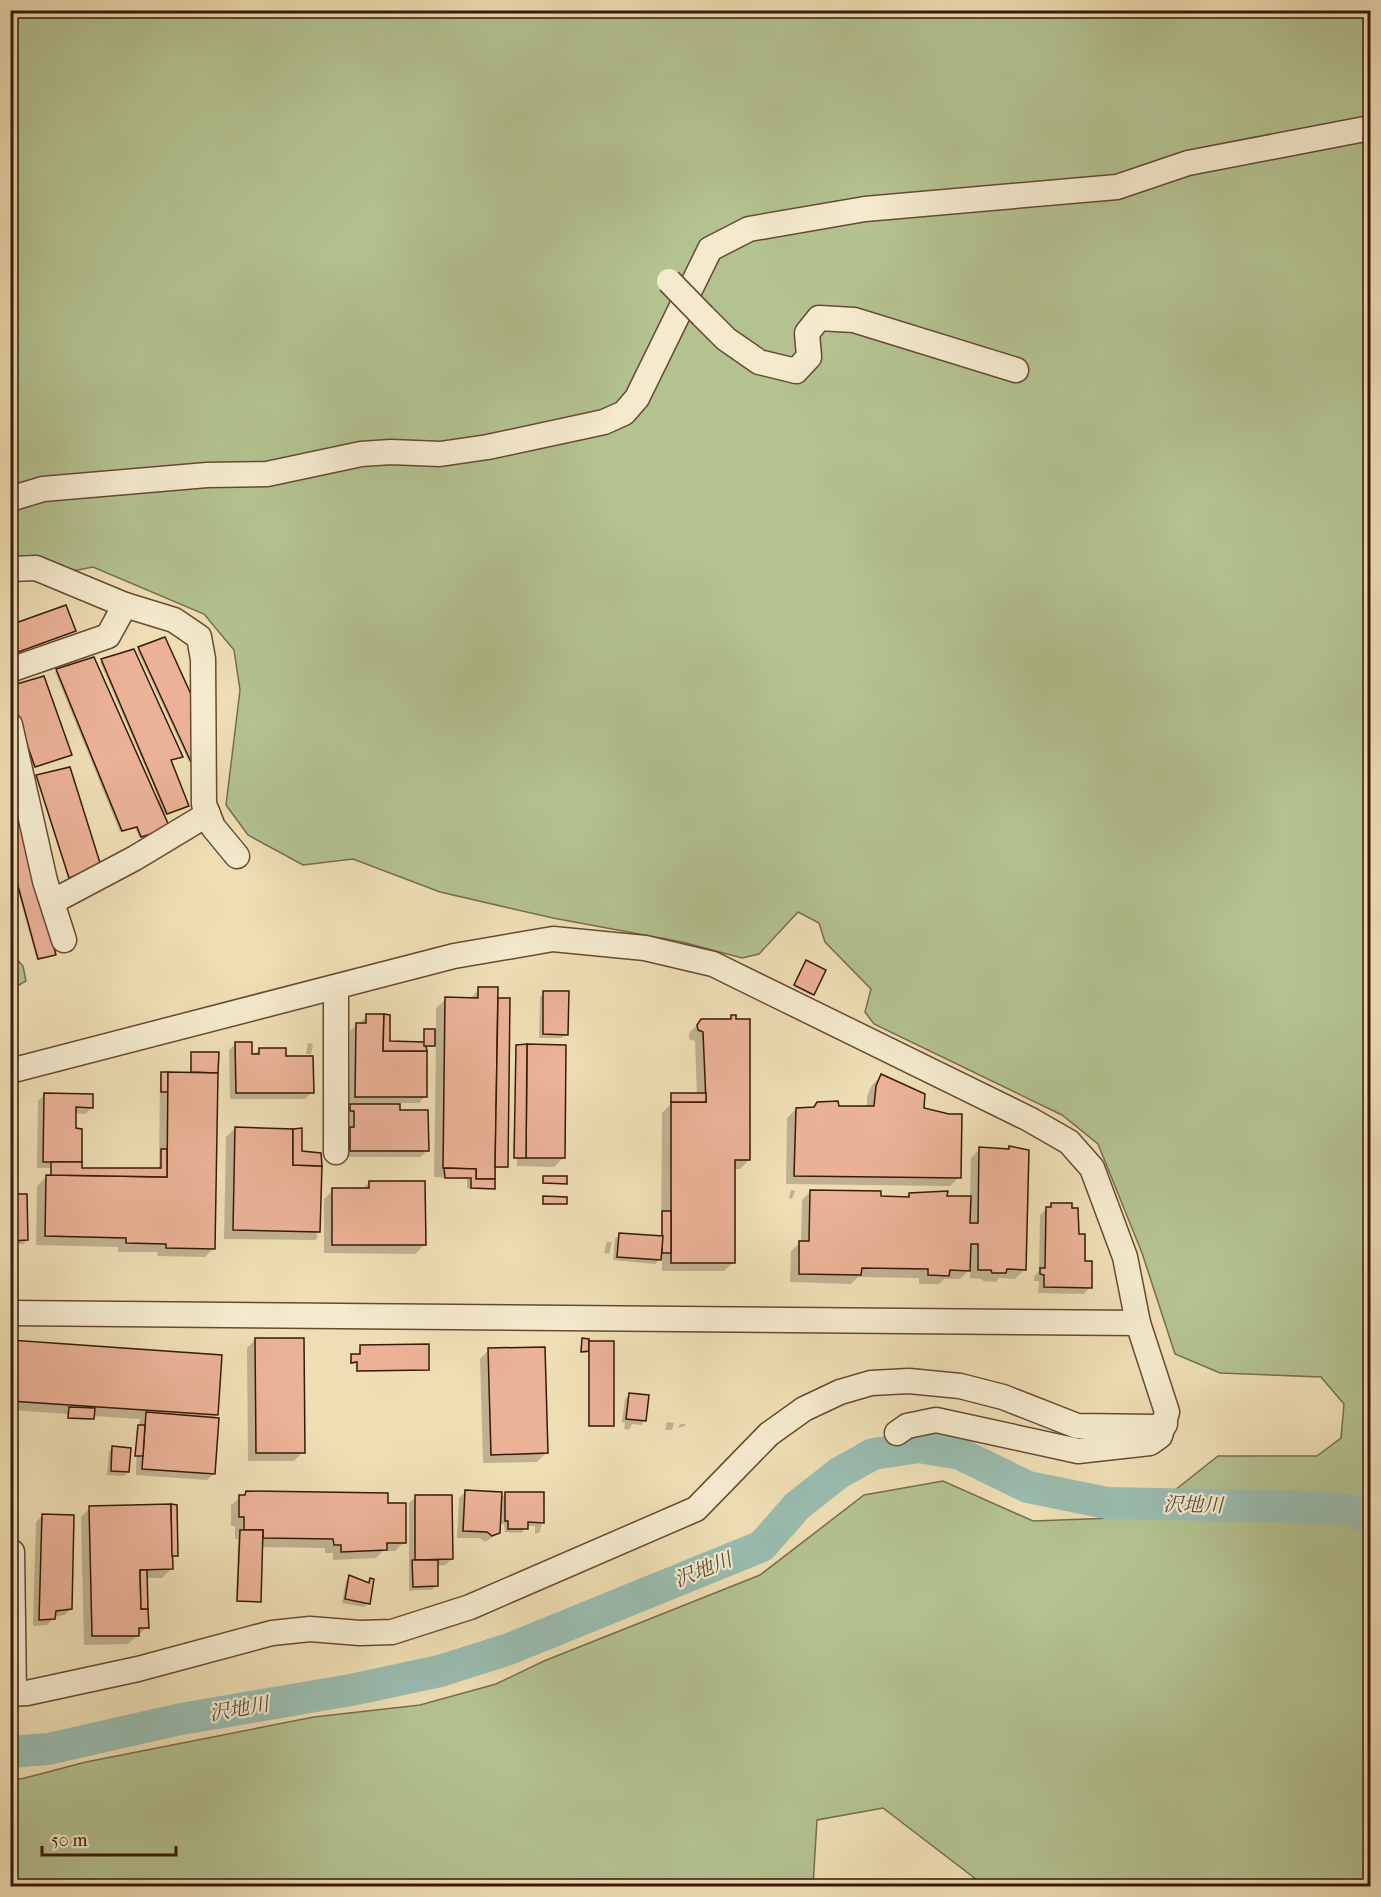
<svg xmlns="http://www.w3.org/2000/svg" width="1381" height="1897" viewBox="0 0 1381 1897" font-family="'IM FELL French Canon','Noto Serif JP',serif">
	<style>
		.green { fill: #b4c291; stroke: #766e4c; stroke-width: 1.5 }
		.shadow { fill: #0003; fill-rule: evenodd }
		.lines { fill: none; stroke-linecap: round; stroke-linejoin: round }
		.river { stroke: #9abcb0; stroke-width: 32 }
		.building { fill: #ebb297; stroke: #391907; stroke-width: 1.5 }
		.minor-casing { stroke: #664a32; stroke-width: 27 }
		.minor { stroke: #f5eace; stroke-width: 24 }
		.minor-bridge-casing { stroke: #664a32; stroke-width: 27; stroke-linecap: butt }
		.minor-bridge { stroke: #f5eace; stroke-width: 24 }
		.labels { text-anchor: middle; dominant-baseline: central; stroke-width: 4.5; stroke-linejoin: round; paint-order: stroke }
		.water-label { font-size: 20px; font-style: italic; fill: #564a3a; stroke: #f5eace }
	</style>
	<rect width="100%" height="100%" fill="#efdeb4"/>
	<filter id="stains"><feTurbulence type="fractalNoise" baseFrequency=".00333" numOctaves="4"/><feColorMatrix values="0 0 0 0 .2 0 0 0 0 .09 0 0 0 0 .02 0 0 0 .5 -.17"/></filter>
	<radialGradient id="worn" r=".72"><stop offset=".6" stop-color="#630" stop-opacity="0"/><stop offset="1" stop-color="#630" stop-opacity=".3"/></radialGradient>
	<g class="green">
		<polygon points="11,11 1370,11 1370,1886 985,1886 883,1808 817,1820 813,1886 11,1886 10,1778 21,1779 86,1762 314,1717 420,1705 496,1684 544,1661 760,1575 864,1495 943,1481 1033,1521 1141,1517 1218,1456 1317,1456 1341,1438 1344,1404 1321,1377 1220,1373 1175,1354 1142,1253 1098,1144 1062,1115 874,1024 865,1012 871,989 825,942 819,923 798,912 759,954 742,958 682,942 553,918 440,892 353,859 303,865 248,835 226,805 240,690 234,650 204,614 93,567 16,582 11,587"/>
		<polygon points="11,953 23,966 26,981 11,990"/>
	</g>
	<g class="shadow">
		<polygon points="165,639 197,761 189,762 137,650"/>
		<polygon points="133,650 182,756 169,761 185,807 163,816 167,829 139,837 135,827 120,832 55,672 57,670 156,800 159,799 100,662"/>
		<polygon points="10,688 71,755 69,757 33,768 10,702"/>
		<polygon points="37,777 97,867 68,878"/>
		<polygon points="10,793 54,955 37,960 10,863"/>
		<polygon points="805,964 813,994 811,995 794,987"/>
		<polygon points="479,989 496,999 509,999 507,1167 494,1168 494,1188 470,1189 467,1188 467,1179 434,1177 436,1043 432,1047 426,1047 425,1096 419,1103 399,1103 399,1111 427,1151 420,1157 344,1157 344,1135 348,1131 348,1117 344,1117 344,1112 353,1103 349,1103 350,1031 367,1016 388,1043 424,1044 425,1031 436,1031 436,1008 446,999 470,999"/>
		<polygon points="544,993 567,1034 562,1038 539,1038 540,997"/>
		<polygon points="732,1016 735,1021 749,1160 740,1169 734,1169 734,1262 724,1271 662,1271 662,1257 655,1264 613,1260 615,1239 619,1235 661,1238 662,1113 672,1103 670,1103 671,1094 697,1095 695,1041 689,1039 689,1033 698,1024 728,1020"/>
		<polygon points="236,1043 250,1056 260,1050 285,1057 312,1092 305,1099 230,1099 229,1050"/>
		<polygon points="308,1043 313,1044 311,1054 306,1054"/>
		<polygon points="517,1046 563,1158 554,1167 517,1166 517,1159 513,1159"/>
		<polygon points="192,1053 217,1053 214,1248 205,1257 157,1256 158,1252 118,1252 118,1247 36,1245 37,1186 46,1177 50,1177 50,1168 37,1168 38,1101 44,1095 92,1107 85,1114 75,1113 80,1170 159,1170 160,1075 190,1074"/>
		<polygon points="881,1076 923,1109 959,1177 950,1186 786,1184 787,1118 796,1109 811,1109 817,1103 838,1108 867,1108 867,1096 872,1085"/>
		<polygon points="235,1128 300,1153 319,1232 315,1235 318,1235 316,1240 224,1239 226,1137"/>
		<polygon points="1009,1147 1024,1270 1015,1279 999,1278 996,1282 983,1281 982,1279 970,1278 970,1269 960,1279 944,1279 939,1284 919,1284 919,1278 858,1277 851,1284 790,1282 791,1251 801,1242 802,1200 811,1191 879,1198 905,1198 909,1194 970,1198 971,1158 980,1149 1006,1150"/>
		<polygon points="543,1177 565,1183 542,1184"/>
		<polygon points="369,1182 424,1245 415,1254 324,1253 324,1199 333,1190 362,1190"/>
		<polygon points="791,1190 795,1191 792,1199 789,1198"/>
		<polygon points="10,1195 27,1240 23,1244 10,1244"/>
		<polygon points="544,1198 566,1204 542,1205"/>
		<polygon points="1051,1204 1077,1235 1090,1287 1084,1294 1038,1293 1039,1281 1034,1281 1034,1276 1039,1271 1040,1215"/>
		<polygon points="607,1242 612,1242 609,1254 604,1253"/>
		<polygon points="256,1339 303,1452 294,1461 248,1461 247,1348"/>
		<polygon points="582,1340 588,1343 611,1427 588,1427 588,1353 580,1353"/>
		<polygon points="10,1342 217,1414 213,1419 214,1474 207,1480 136,1475 137,1428 139,1426 140,1419 93,1416 91,1420 67,1419 68,1414 10,1410"/>
		<polygon points="360,1347 428,1370 356,1372 356,1363 350,1364 350,1357 359,1355"/>
		<polygon points="489,1350 546,1453 537,1462 483,1463 480,1359"/>
		<polygon points="629,1395 645,1420 641,1425 632,1424 629,1430 624,1429 625,1423 622,1422 625,1399"/>
		<polygon points="667,1422 674,1423 672,1430 665,1430"/>
		<polygon points="680,1424 685,1424 685,1426 678,1428"/>
		<polygon points="113,1448 128,1472 124,1476 107,1475 109,1452"/>
		<polygon points="247,1492 386,1504 404,1542 395,1551 383,1551 376,1558 333,1560 333,1553 325,1553 325,1548 261,1547 259,1601 236,1602 238,1539 235,1539 235,1526 231,1526 231,1505"/>
		<polygon points="465,1492 500,1499 506,1493 542,1522 540,1532 535,1534 535,1526 526,1526 522,1533 505,1532 504,1524 499,1524 499,1533 485,1542 480,1538 457,1538 459,1498"/>
		<path d="M416,1497L452,1559L445,1565L436,1566V1586L432,1590H417L415,1600L417,1590L409,1591V1503ZM436,1558V1561L411,1562V1559Z"/>
		<polygon points="90,1508 177,1555 171,1557 171,1569 162,1578 146,1578 147,1627 128,1644 84,1645 81,1517"/>
		<polygon points="43,1515 71,1609 64,1615 54,1617 47,1625 33,1626 36,1522"/>
		<polygon points="350,1577 366,1584 370,1580 368,1603 364,1607 342,1603 346,1581"/>
	</g>
	<g class="lines">
		<polyline class="river" points="10,1752 48,1749 181,1719 351,1690 440,1671 509,1649 762,1546 797,1506 839,1473 873,1454 919,1447 960,1454 1028,1487 1107,1503 1303,1507 1350,1510 1370,1518"/>
	</g>
	<g class="building">
		<polygon points="66,605 76,631 10,655 10,625"/>
		<polygon points="165,637 199,712 200,760 191,762 138,647"/>
		<polygon points="134,649 183,757 171,760 189,806 167,814 101,659"/>
		<polygon points="94,657 170,828 141,837 137,827 122,831 56,669"/>
		<polygon points="44,676 72,755 35,767 10,696 10,686"/>
		<polygon points="70,767 101,866 69,878 36,775"/>
		<polygon points="11,790 56,955 38,959 10,857"/>
		<polygon points="806,960 826,970 814,995 794,985"/>
		<polygon points="478,987 498,987 495,1179 476,1179 476,1169 443,1168 445,997 478,998"/>
		<polygon points="543,991 569,991 568,1035 543,1034"/>
		<polygon points="498,998 510,998 508,1167 495,1167"/>
		<polygon points="366,1014 384,1014 383,1051 427,1051 427,1097 355,1097 356,1023 366,1023"/>
		<polygon points="384,1014 390,1015 390,1041 425,1042 427,1051 383,1051"/>
		<polygon points="731,1015 736,1015 736,1019 750,1019 750,1160 735,1160 735,1263 671,1263 671,1102 706,1102 703,1032 698,1030 697,1025 701,1019 731,1019"/>
		<rect x="424" y="1029" width="11" height="17"/>
		<polygon points="235,1042 252,1042 252,1054 259,1054 259,1048 286,1048 286,1056 313,1056 314,1093 236,1093"/>
		<polygon points="527,1044 566,1045 565,1158 526,1158"/>
		<polygon points="527,1044 526,1158 514,1158 516,1045"/>
		<polygon points="191,1052 219,1052 218,1073 191,1072"/>
		<rect x="161" y="1072" width="7" height="20"/>
		<polygon points="168,1072 218,1073 215,1249 166,1248 166,1244 126,1243 126,1238 45,1236 46,1175 167,1177"/>
		<polygon points="881,1074 925,1094 924,1108 949,1114 962,1114 961,1178 794,1176 796,1108 814,1107 817,1102 838,1101 839,1106 874,1106 876,1086"/>
		<polygon points="44,1093 93,1094 93,1108 76,1107 76,1128 82,1129 82,1162 43,1162"/>
		<rect x="671" y="1093" width="35" height="9"/>
		<polygon points="350,1104 400,1104 400,1110 428,1110 429,1151 350,1151 350,1127 354,1127 354,1111 350,1111"/>
		<polygon points="235,1127 293,1129 293,1165 322,1166 320,1232 233,1230"/>
		<polygon points="302,1128 302,1151 321,1153 322,1166 293,1165 293,1129"/>
		<polygon points="1009,1146 1029,1150 1026,1270 1007,1269 1006,1273 992,1273 991,1270 978,1270 978,1244 971,1244 970,1271 950,1270 949,1276 928,1275 928,1269 862,1268 861,1275 799,1274 799,1241 809,1241 810,1190 881,1191 881,1196 909,1197 909,1193 948,1191 947,1196 971,1196 970,1223 978,1223 979,1147 1009,1149"/>
		<polygon points="161,1149 167,1149 167,1177 51,1175 51,1162 82,1162 82,1168 161,1168"/>
		<polygon points="444,1168 476,1169 476,1179 495,1179 495,1189 471,1188 471,1178 445,1178"/>
		<polygon points="543,1176 567,1176 567,1184 543,1183"/>
		<polygon points="369,1181 425,1181 426,1245 332,1245 332,1188 369,1188"/>
		<polygon points="10,1194 27,1194 28,1240 10,1241"/>
		<polygon points="543,1196 567,1197 567,1204 543,1204"/>
		<polygon points="1051,1203 1072,1203 1072,1208 1078,1208 1079,1234 1085,1234 1085,1261 1092,1261 1092,1288 1044,1287 1044,1275 1040,1274 1040,1268 1045,1268 1046,1207 1051,1207"/>
		<rect x="662" y="1211" width="9" height="42"/>
		<polygon points="619,1233 663,1236 661,1260 617,1257"/>
		<polygon points="255,1338 304,1338 305,1453 256,1453"/>
		<polygon points="582,1338 589,1339 589,1351 581,1352"/>
		<polygon points="10,1340 222,1355 218,1415 10,1401"/>
		<rect x="589" y="1341" width="25" height="85"/>
		<polygon points="429,1344 429,1370 357,1371 357,1362 351,1363 351,1354 360,1354 360,1345"/>
		<polygon points="545,1347 548,1453 491,1455 488,1348"/>
		<polygon points="629,1393 649,1395 646,1421 626,1419"/>
		<polygon points="69,1407 95,1408 94,1419 68,1418"/>
		<polygon points="146,1412 219,1418 215,1474 142,1469"/>
		<polygon points="138,1425 145,1425 143,1456 135,1456"/>
		<polygon points="112,1446 131,1448 129,1472 111,1471"/>
		<polygon points="465,1490 502,1492 500,1533 492,1536 487,1532 463,1531"/>
		<polygon points="246,1491 388,1493 388,1503 406,1503 406,1543 387,1543 387,1550 341,1552 341,1545 334,1545 333,1539 263,1538 263,1530 244,1530 244,1517 239,1517 239,1495 245,1495"/>
		<polygon points="505,1492 544,1492 544,1523 528,1522 528,1529 508,1529 508,1521 505,1521"/>
		<polygon points="415,1495 452,1495 453,1559 415,1560"/>
		<polygon points="171,1504 173,1569 140,1570 141,1609 148,1609 149,1628 139,1628 139,1636 92,1636 89,1506"/>
		<polygon points="171,1504 177,1505 178,1556 172,1556"/>
		<polygon points="42,1514 74,1515 72,1609 56,1611 55,1619 39,1620"/>
		<polygon points="240,1530 263,1530 261,1602 237,1601"/>
		<polygon points="412,1560 438,1560 438,1586 413,1587"/>
		<polygon points="140,1570 147,1570 148,1609 141,1609"/>
		<polygon points="349,1575 369,1583 370,1578 374,1579 370,1604 345,1599"/>
	</g>
	<g class="lines">
		<g class="minor-casing">
			<g id="minor">
				<polyline points="703,316 726,339 759,362 796,371 809,357 807,333 819,318 854,320 1016,370"/>
				<polyline points="10,499 43,489 207,475 267,474 361,454 391,452 440,454 488,447 604,422 624,413 637,398 710,249 749,229 865,209 1117,187 1188,163 1370,128"/>
				<polyline points="10,569 36,568 125,605 108,636 10,670"/>
				<polyline points="125,605 174,620 199,637 203,659 204,804 213,827 237,856"/>
				<polyline points="10,725 45,881 64,940"/>
				<polyline points="52,902 135,858 208,814"/>
				<polyline points="336,987 336,1152"/>
				<polyline points="10,1071 454,956 553,939 645,948 713,964 1029,1119 1069,1142 1092,1168 1125,1257 1138,1323 1167,1412 1160,1436 1150,1443 1078,1451 936,1420 907,1426 897,1433"/>
				<polyline points="10,1313 1138,1323"/>
				<polyline points="12,1552 14,1693"/>
				<polyline points="10,1694 27,1693 138,1669 272,1633 310,1629 360,1633 392,1632 470,1607 696,1509 769,1434 804,1409 840,1392 871,1383 909,1381 960,1386 1003,1397 1077,1426 1155,1427 1165,1424"/>
			</g>
		</g>
		<use href="#minor" class="minor"/>
		<g class="minor-bridge-casing">
			<polyline id="minor-bridge" points="669,281 703,316"/>
		</g>
		<use href="#minor-bridge" class="minor-bridge"/>
	</g>
	<g class="labels">
		<g class="water-label">
			<text transform="translate(1193 1505) rotate(1)">沢地川</text>
			<text transform="translate(703 1570) rotate(-22)">沢地川</text>
			<text transform="translate(239 1709) rotate(-10)">沢地川</text>
		</g>
	</g>
	<rect width="1381" height="1897" fill="none" stroke="#efdeb4" stroke-width="36"/>
	<rect x="12" y="12" width="1357" height="1873" fill="none" stroke="#391907" stroke-width="3"/>
	<rect x="18" y="18" width="1345" height="1861" fill="none" stroke="#391907" stroke-width="1.5"/>
	<path d="M42 1846v9h134v-9" fill="none" stroke="#391907" stroke-width="3"/>
	<text x="51" y="1846" font-size="18" fill="#391907" stroke="#f5eace" stroke-width="4.5" paint-order="stroke">50 m</text>
	<rect width="100%" height="100%" filter="url(#stains)"/>
	<rect width="100%" height="100%" fill="url(#worn)"/>
</svg>
